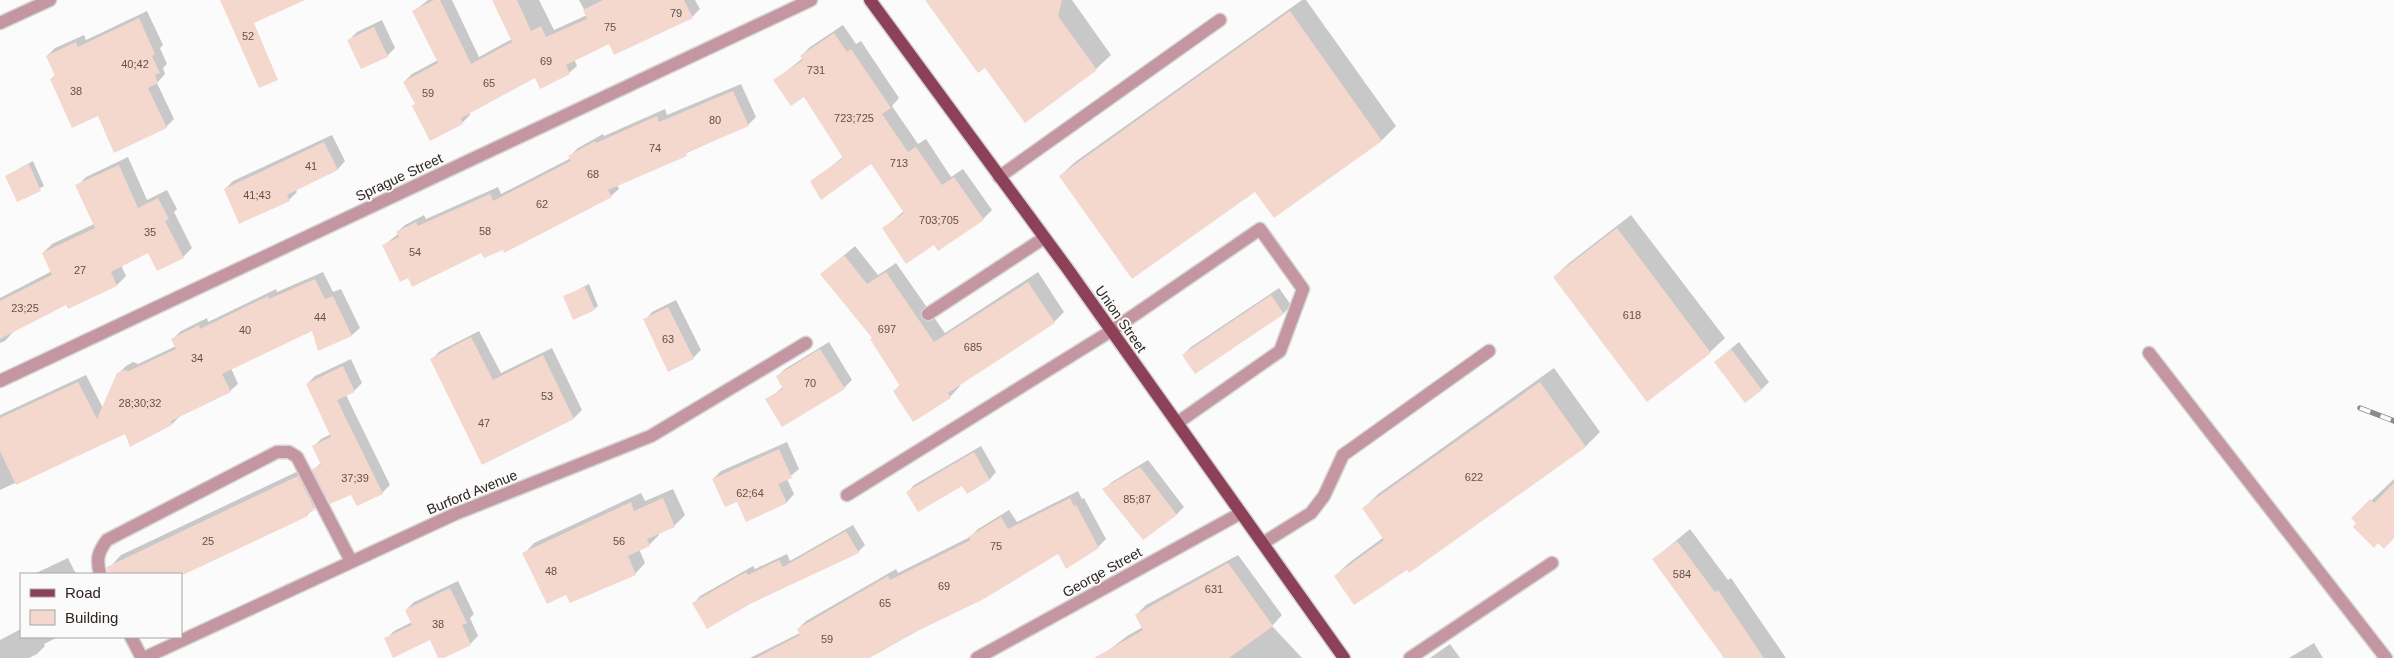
<svg xmlns="http://www.w3.org/2000/svg" width="2394" height="658" viewBox="0 0 2394 658" font-family="Helvetica,sans-serif">
	<style>
		.shadow { fill: #0003 }
		.building { fill: #f5d8cd }
		.lines { fill: none; stroke-linecap: round; stroke-linejoin: round }
		.minor-casing { stroke: #d6d4d4; stroke-width: 15 }
		.major-casing { stroke: #d6d4d4; stroke-width: 15 }
		.minor { stroke: #c396a1; stroke-width: 12 }
		.major { stroke: #8d4159; stroke-width: 12 }
		.rail-casing { stroke: #8f8987; stroke-width: 5.5 }
		.rail { stroke: #fbfbfb; stroke-width: 4; stroke-dasharray: 11; stroke-linecap: butt }
		.labels { text-anchor: middle; dominant-baseline: central; stroke-width: 4; stroke-linejoin: round; paint-order: stroke }
		.number-label { font-size: 11px; fill: #60514b }
		.street-label { font-size: 14px; fill: #2f2420; stroke: #fbfbfb }
	</style>
	<rect width="100%" height="100%" fill="#fbfbfb"/>
	<g class="shadow">
		<polygon points="428,0 452,0 479,57 512,39 493,0 539,0 554,30 587,15 579,0 695,0 700,9 692,17 610,42 574,59 577,66 569,73 536,76 469,112 470,115 462,123 416,104 404,82 412,74 438,60 414,11"/>
		<polygon points="927,0 1072,0 1111,55 1096,69 985,66"/>
		<polygon points="1302,0 1306,0 1396,126 1382,140 1274,216 1255,190 1060,176 1075,162"/>
		<polygon points="147,11 163,45 160,48 167,64 163,68 165,74 157,83 174,119 166,127 98,115 51,79 55,75 47,56 55,48 84,35 86,40"/>
		<polygon points="382,20 395,48 387,56 349,40 357,32"/>
		<polygon points="843,25 856,44 861,41 899,98 892,106 918,144 926,139 951,177 963,169 992,210 983,219 938,249 934,244 884,228 904,211 871,162 812,182 844,156 804,95 775,80 803,58 801,56 810,47"/>
		<polygon points="741,84 756,117 748,125 617,185 619,189 611,196 504,249 482,251 409,277 383,246 398,234 397,232 405,225 424,215 426,219 498,187 501,194 571,158 570,156 578,148 603,134 604,136 665,109 667,115"/>
		<polygon points="332,135 345,161 338,169 296,190 297,192 289,200 225,189 233,181"/>
		<polygon points="128,157 147,200 167,190 177,209 174,212 192,248 183,257 148,251 121,265 126,276 117,285 68,307 67,303 14,331 5,341 0,343 0,298 52,271 43,253 52,244 94,224 77,186 86,177"/>
		<polygon points="33,161 44,186 18,200 6,176"/>
		<polygon points="1631,215 1725,338 1710,352 1554,277 1569,263"/>
		<polygon points="855,246 878,275 896,263 945,333 1038,272 1064,312 1054,322 959,384 960,386 950,397 914,421 894,391 901,384 873,338 822,274"/>
		<polygon points="323,272 333,292 341,289 360,328 352,335 319,349 312,329 231,368 238,384 230,391 180,416 172,424 125,432 0,490 0,415 86,375 103,408 118,374 126,366 133,362 138,364 176,346 173,339 181,331 207,318 208,322 276,289 277,292"/>
		<polygon points="589,284 598,306 594,309 564,297"/>
		<polygon points="1279,288 1291,305 1284,313 1195,373 1183,355 1191,347"/>
		<polygon points="676,300 701,350 693,358 645,320 652,312"/>
		<polygon points="479,331 501,373 552,348 582,410 574,418 482,463 432,359 440,351"/>
		<polygon points="829,342 852,380 844,388 783,425 767,400 783,387 777,377 785,369"/>
		<polygon points="1739,342 1769,382 1761,390 1715,362"/>
		<polygon points="351,359 362,383 354,391 346,395 390,485 382,493 328,496 307,515 181,575 113,574 110,567 121,555 309,466 312,471 321,463 313,447 321,439 331,434 307,384 315,376"/>
		<polygon points="1554,368 1600,432 1586,446 1409,572 1407,568 1335,576 1350,562 1384,537 1364,508 1378,494"/>
		<polygon points="787,442 799,469 787,479 794,494 787,502 738,500 713,479 721,471"/>
		<polygon points="981,446 996,472 990,479 967,492 962,484 908,492 914,485"/>
		<polygon points="1148,460 1184,507 1176,515 1104,489 1112,482"/>
		<polygon points="2394,479 2394,526 2358,523 2353,518"/>
		<polygon points="673,489 685,515 674,526 658,533 659,535 649,545 639,549 645,563 635,574 566,593 524,554 534,543 641,493 645,501"/>
		<polygon points="1078,491 1082,499 1084,498 1106,539 1098,547 1067,567 1058,552 869,658 750,658 800,633 798,629 806,621 896,569 898,573 970,537 978,529 1009,510 1017,522"/>
		<polygon points="853,525 865,545 858,552 694,603 700,596 753,566 755,569 787,554 790,561"/>
		<polygon points="1690,529 1728,580 1731,578 1786,658 1725,658 1654,559"/>
		<polygon points="1238,555 1282,615 1272,626 1302,658 1099,658 1127,636 1143,627 1136,615 1146,605"/>
		<polygon points="68,558 76,574 34,574"/>
		<polygon points="458,581 474,614 470,618 478,636 470,644 440,658 430,639 386,639 394,631 412,622 406,610 414,602"/>
		<polygon points="21,629 21,637 58,637 44,644 45,646 37,654 29,658 0,658 0,640"/>
		<polygon points="2314,643 2323,658 2289,658"/>
		<polygon points="1450,644 1460,658 1430,658"/>
	</g>
	<g class="building">
		<polygon points="220,0 305,0 254,23 278,80 259,88"/>
		<polygon points="434,0 440,0 471,64 512,42 492,0 517,0 531,31 541,26 546,37 587,19 583,10 603,0 684,0 693,18 614,55 609,44 566,65 570,74 540,89 535,78 461,118 463,124 430,141 412,106 415,104 403,82 438,63 412,11"/>
		<polygon points="925,0 1062,0 1058,16 1097,70 1025,123 985,68 978,73"/>
		<polygon points="1290,11 1382,141 1274,218 1255,192 1132,279 1059,176"/>
		<polygon points="139,18 155,54 152,56 160,73 155,75 158,83 148,88 167,128 114,153 98,116 72,128 50,79 55,76 46,56 76,42 78,47"/>
		<polygon points="374,27 388,57 361,69 347,40"/>
		<polygon points="834,33 847,52 851,49 891,108 882,114 908,152 916,147 942,185 954,177 984,220 938,251 934,245 906,264 882,228 904,213 871,164 821,200 810,181 843,158 804,97 791,106 773,80 803,60 800,56"/>
		<polygon points="733,91 749,126 686,153 687,156 608,190 612,197 504,253 503,250 484,258 481,253 412,287 408,278 400,282 382,245 399,237 396,232 416,222 418,226 490,194 493,201 571,161 568,156 595,141 596,143 657,116 659,122"/>
		<polygon points="324,142 338,170 287,195 290,201 239,224 224,189"/>
		<polygon points="29,164 41,191 17,202 5,176"/>
		<polygon points="119,165 138,208 158,198 169,219 165,221 184,258 157,271 148,253 111,272 117,286 68,309 66,305 0,339 0,301 52,275 42,253 95,228 75,185"/>
		<polygon points="1617,228 1711,353 1647,402 1553,277"/>
		<polygon points="844,255 867,284 886,272 934,342 1028,282 1055,323 948,393 951,398 913,422 893,391 900,386 870,339 872,338 820,274"/>
		<polygon points="315,279 325,299 333,296 352,336 318,351 312,331 222,374 231,392 171,421 172,425 130,447 125,434 16,485 0,451 0,418 78,382 97,419 117,373 124,370 129,371 176,349 171,339 199,325 200,329 268,296 269,299"/>
		<polygon points="585,287 595,310 573,320 563,296"/>
		<polygon points="1271,295 1284,314 1195,374 1182,355"/>
		<polygon points="668,307 694,359 668,372 643,319"/>
		<polygon points="471,337 493,380 543,355 574,419 482,465 430,359"/>
		<polygon points="820,349 845,389 782,427 765,399 783,389 776,376"/>
		<polygon points="1731,349 1762,390 1745,403 1714,362"/>
		<polygon points="343,366 355,392 337,400 383,494 357,506 351,495 330,504 312,469 321,465 312,446 331,437 306,384"/>
		<polygon points="1540,382 1586,447 1409,573 1407,570 1354,605 1334,576 1384,540 1362,508"/>
		<polygon points="779,449 792,478 778,484 787,503 746,522 737,502 725,507 712,479"/>
		<polygon points="974,452 990,480 967,494 962,486 918,512 906,492"/>
		<polygon points="1140,467 1177,515 1143,540 1102,489"/>
		<polygon points="298,476 315,510 306,514 308,516 185,574 108,574 107,567"/>
		<polygon points="2394,483 2394,538 2384,549 2378,543 2374,548 2353,527 2356,523 2351,518 2370,499 2374,503"/>
		<polygon points="663,498 675,527 647,539 650,546 628,556 636,575 570,603 566,595 547,604 522,553 631,502 634,511"/>
		<polygon points="1070,498 1074,506 1076,505 1099,548 1066,569 1058,554 982,600 911,634 869,658 756,658 800,635 797,629 876,583 888,576 890,580 971,540 968,537 1001,517 1008,529"/>
		<polygon points="846,531 859,553 752,603 707,629 692,603 746,572 748,575 779,560 783,567"/>
		<polygon points="1677,541 1715,592 1718,590 1764,658 1724,658 1652,559"/>
		<polygon points="1228,563 1273,626 1229,658 1094,658 1143,630 1135,615"/>
		<polygon points="450,588 467,623 462,625 471,645 444,658 438,658 430,640 393,658 384,638 412,625 405,610"/>
	</g>
	<g class="lines">
		<g class="minor-casing">
			<g id="minor">
				<polyline points="0,23 50,0"/>
				<polyline points="999,177 1220,20"/>
				<polyline points="928,314 1044,238"/>
				<polyline points="2149,353 2386,658"/>
				<polyline points="0,381 811,0"/>
				<polyline points="847,495 1111,331 1260,229 1303,289 1280,351 1177,423"/>
				<polyline points="1263,543 1311,513 1324,496 1343,455 1489,351"/>
				<path d="M100,574C96,559 98,552 107,540L277,452H289L297,457L351,561"/>
				<polyline points="131,637 142,658"/>
				<polyline points="144,658 455,514 651,436 806,343"/>
				<polyline points="977,658 1241,513"/>
				<polyline points="1410,658 1552,563"/>
			</g>
		</g>
		<g class="major-casing">
			<polyline id="major" points="870,0 1067,268 1344,658"/>
		</g>
		<use href="#minor" class="minor"/>
		<use href="#major" class="major"/>
		<g class="rail-casing">
			<polyline id="rail" points="2360,408 2394,421"/>
		</g>
		<use href="#rail" class="rail"/>
	</g>
	<g class="labels">
		<g class="number-label">
			<text x="676" y="13">79</text>
			<text x="610" y="27">75</text>
			<text x="248" y="36">52</text>
			<text x="546" y="61">69</text>
			<text x="135" y="64">40;42</text>
			<text x="816" y="70">731</text>
			<text x="489" y="83">65</text>
			<text x="76" y="91">38</text>
			<text x="428" y="93">59</text>
			<text x="854" y="118">723;725</text>
			<text x="715" y="120">80</text>
			<text x="655" y="148">74</text>
			<text x="899" y="163">713</text>
			<text x="311" y="166">41</text>
			<text x="593" y="174">68</text>
			<text x="257" y="195">41;43</text>
			<text x="542" y="204">62</text>
			<text x="939" y="220">703;705</text>
			<text x="485" y="231">58</text>
			<text x="150" y="232">35</text>
			<text x="415" y="252">54</text>
			<text x="80" y="270">27</text>
			<text x="25" y="308">23;25</text>
			<text x="1632" y="315">618</text>
			<text x="320" y="317">44</text>
			<text x="887" y="329">697</text>
			<text x="245" y="330">40</text>
			<text x="668" y="339">63</text>
			<text x="973" y="347">685</text>
			<text x="197" y="358">34</text>
			<text x="810" y="383">70</text>
			<text x="547" y="396">53</text>
			<text x="140" y="403">28;30;32</text>
			<text x="484" y="423">47</text>
			<text x="1474" y="477">622</text>
			<text x="355" y="478">37;39</text>
			<text x="750" y="493">62;64</text>
			<text x="1137" y="499">85;87</text>
			<text x="208" y="541">25</text>
			<text x="619" y="541">56</text>
			<text x="996" y="546">75</text>
			<text x="551" y="571">48</text>
			<text x="1682" y="574">584</text>
			<text x="944" y="586">69</text>
			<text x="1214" y="589">631</text>
			<text x="885" y="603">65</text>
			<text x="438" y="624">38</text>
			<text x="827" y="639">59</text>
		</g>
		<g class="street-label">
			<text transform="translate(399 177) rotate(-25)">Sprague Street</text>
			<text transform="translate(1121 319) rotate(55)">Union Street</text>
			<text transform="translate(472 492) rotate(-22)">Burford Avenue</text>
			<text transform="translate(1102 572) rotate(-29)">George Street</text>
		</g>
	</g>
	<rect x="20" y="573" width="162" height="65" fill="#fbfbfb" stroke="#a9a5a3"/>
	<rect x="30" y="589" width="25" height="8" fill="#8d4159" stroke="#a9a5a3"/>
	<text x="65" y="598" font-size="15" fill="#2f2420">Road</text>
	<rect x="30" y="610" width="25" height="15" fill="#f5d8cd" stroke="#a9a5a3"/>
	<text x="65" y="623" font-size="15" fill="#2f2420">Building</text>
</svg>
